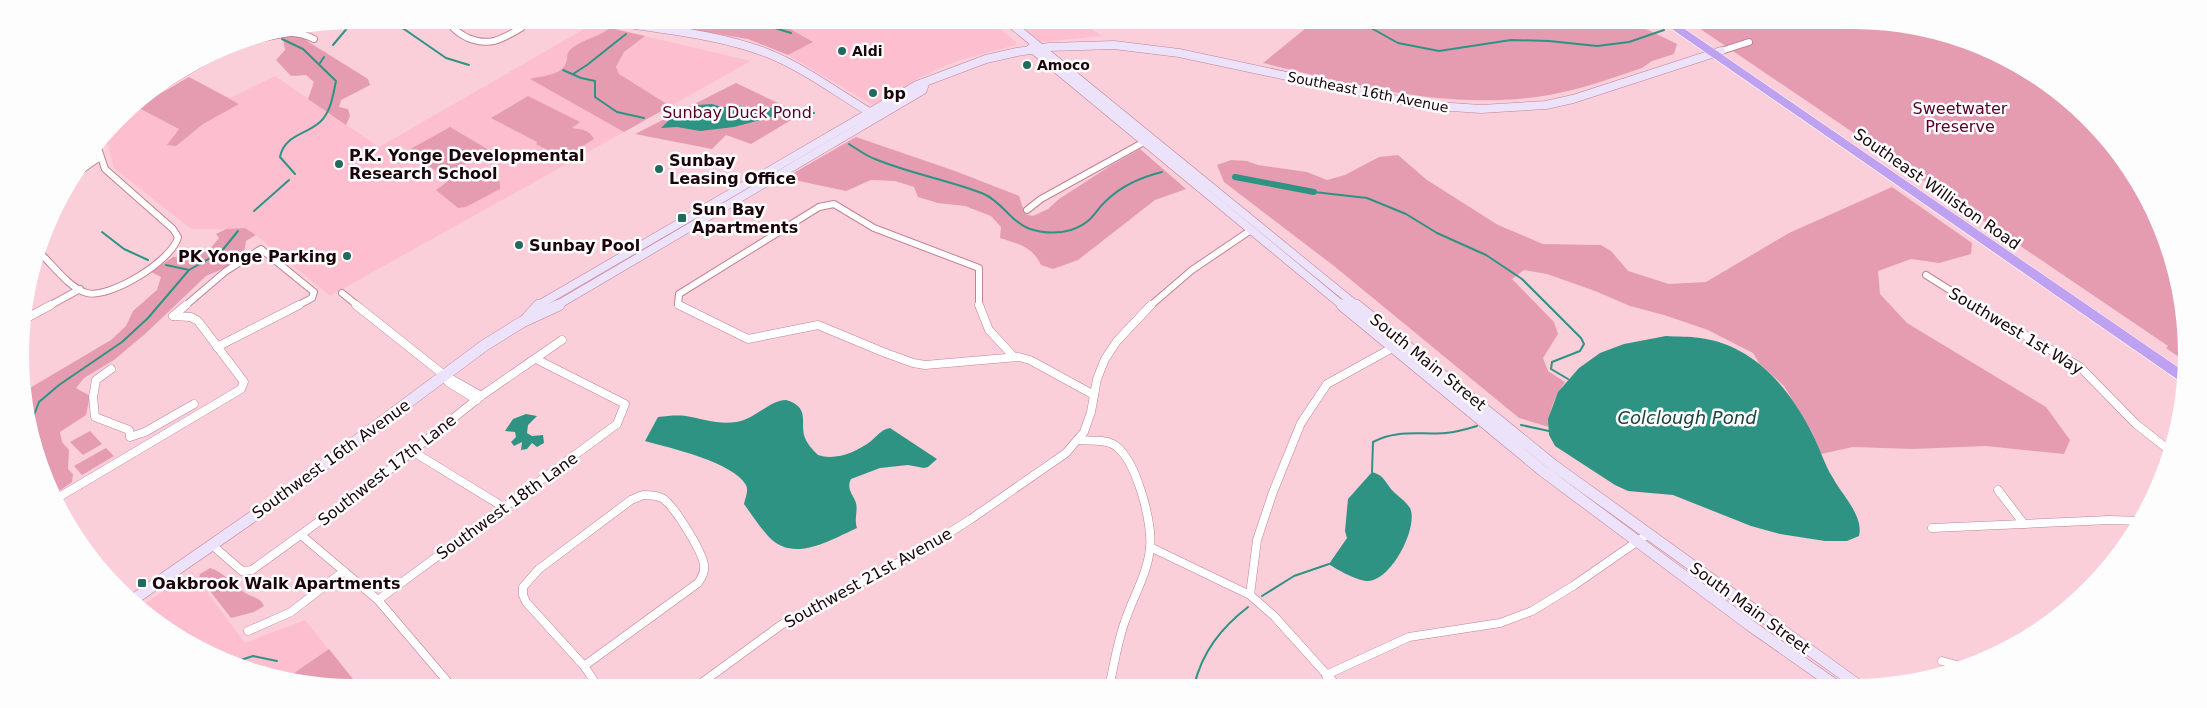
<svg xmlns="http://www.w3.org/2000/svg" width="2207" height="708" viewBox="0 0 2207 708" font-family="'DejaVu Sans',sans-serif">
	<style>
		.built { fill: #fdbfd0 }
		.green { fill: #e59cb1 }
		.water { fill: #2f9384 }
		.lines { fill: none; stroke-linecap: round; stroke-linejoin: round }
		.stream { stroke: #2f9384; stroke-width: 2 }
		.canal { stroke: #2f9384; stroke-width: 6 }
		.street-far1-casing { stroke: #c38295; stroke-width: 8 }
		.street-casing { stroke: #c38295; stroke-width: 9 }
		.secondary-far1-casing { stroke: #c38295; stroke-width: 9 }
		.secondary-casing { stroke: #c38295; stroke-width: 12 }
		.highway-casing { stroke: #fff; stroke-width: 1 }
		.street-far1 { stroke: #fff; stroke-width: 6 }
		.street { stroke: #fff; stroke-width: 8 }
		.secondary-far1 { stroke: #ece3fb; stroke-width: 8 }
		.secondary { stroke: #ece3fb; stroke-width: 11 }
		.highway { fill: #bfa1f2; fill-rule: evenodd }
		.poi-dot { fill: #22695e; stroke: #fdfdfd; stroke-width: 2 }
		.labels { text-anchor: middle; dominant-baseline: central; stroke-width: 5; stroke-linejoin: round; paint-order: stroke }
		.far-poi-label { font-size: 14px; font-weight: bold; fill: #1b050c; stroke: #fdfdfd; text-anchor: start }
		.far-street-label { font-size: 14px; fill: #1b050c; stroke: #fdfdfd }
		.poi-label { font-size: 16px; font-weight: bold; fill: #1b050c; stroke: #fdfdfd; text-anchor: start }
		.park-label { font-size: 16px; fill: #580029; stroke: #fdfdfd }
		.street-label { font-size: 16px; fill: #1b050c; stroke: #fdfdfd }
		.water-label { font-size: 18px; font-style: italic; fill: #18433c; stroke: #fdfdfd }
	</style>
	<rect width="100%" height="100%" fill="#facfda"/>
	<g class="built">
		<polygon points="778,22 993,23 1016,42 1016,45 960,60 942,67 921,77 873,105 788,55 812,42"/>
		<polygon points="1018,23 1081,23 1102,36 1041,42"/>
		<polygon points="593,24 751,61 330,296 256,235 245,229 191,229 114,168 108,146 100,139 117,123 116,122 122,116 189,77 230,98 275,76 379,147"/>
		<polygon points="192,572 245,643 305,620 360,688 289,682 226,663 169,632 141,606"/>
	</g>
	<g class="green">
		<polygon points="645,22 778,22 813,42 788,55 748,39"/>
		<path d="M1311,24L1638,25L1677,44L1674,54L1652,61L1642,68C1610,79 1570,93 1536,97C1442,109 1353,85 1263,63Z"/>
		<polygon points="1696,26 1918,26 1981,46 2039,76 2089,118 2131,169 2162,226 2181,289 2186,362 2166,348 2168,346"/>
		<path d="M610,28L645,36L624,52L616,67L619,74L670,106L624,132L530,79C540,76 559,76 565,65C569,58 565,53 572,48C584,39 599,37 610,28Z"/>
		<polygon points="287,36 299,36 368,79 370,85 341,100 339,107 348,109 350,116 346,125 308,99 314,82 306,75 291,76 276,60 285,50 283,38"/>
		<polygon points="189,77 239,104 203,124 176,146 167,145 179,129 137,107"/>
		<polygon points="736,83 801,114 751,144 726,135 712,149 635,134"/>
		<path d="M528,96L580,122L572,128C581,129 590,130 594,139C563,158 569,161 536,144L537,142L491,118Z"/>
		<polygon points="450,127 489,150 445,176 405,152"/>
		<path d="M856,137L955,171L1019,196L1025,214L1033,216L1048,209L1059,199L1110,166L1140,149L1186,189L1155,200L1078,260L1053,269L1041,265C1033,247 1018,244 1000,238L1001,227L991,216L965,206L938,203L918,197L914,187L895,181L871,180L846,191L785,178Z"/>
		<path d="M1398,155L1427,180L1498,225L1543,244L1601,245L1611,251L1628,271L1669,284L1706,282L1789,233L1892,187L1972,243L1971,254L1939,263L1911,259L1878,271L1880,294L1907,323L2046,407L2070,440L2064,454L1986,446L1913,449L1853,447L1821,454L1813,434L1784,386L1759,363L1753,353L1708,330L1664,315L1630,306L1595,291L1547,274L1524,270L1512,279L1554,322L1558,334L1543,358L1548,371L1565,382C1556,395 1548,411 1549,427L1519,418L1334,266L1224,182L1217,165L1231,160L1247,161L1258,165L1307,172L1327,180L1345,175L1379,157Z"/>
		<path d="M474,171C487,171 502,173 500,189L466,207L458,208L436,190L454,177Z"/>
		<polygon points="245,228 256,235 246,241 244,252 232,265 206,276 145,334 114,360 84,378 76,388 90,396 86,415 60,432 62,442 69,450 68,469 73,474 72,482 52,496 31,441 23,392 111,340 126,326 133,311 157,290 161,277 151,272 173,257 188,257 208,251 219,238 216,234 226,229"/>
		<polygon points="90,431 102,444 83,455 70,442"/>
		<polygon points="106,448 114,456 82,475 74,466"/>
		<path d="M210,568C225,572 235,588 249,595C256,598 261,599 264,606L254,612L231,618L199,577L200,574Z"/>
		<polygon points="329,649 360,688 284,680"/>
	</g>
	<g class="water">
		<path d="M712,104L722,107L742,106C753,115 753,110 764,108C771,107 779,109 785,109L779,115L734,127L700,131L677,127L661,128L673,116L698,105Z"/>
		<path d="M1666,336C1677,337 1689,336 1700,338C1754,345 1789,388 1812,433C1820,448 1824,464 1833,478C1842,495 1864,516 1859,536L1847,541H1825L1780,534L1751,526L1673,495L1628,491L1615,485L1555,446L1549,435L1548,419L1558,392L1579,368L1600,353L1624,344Z"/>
		<path d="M786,400C809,407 801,419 804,435C806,443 813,450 818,455C835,461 857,452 871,441C877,436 882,429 890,428L937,459L928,467L924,468L908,465L880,468L851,479C846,489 853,494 856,503C858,511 854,519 857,528C830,540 793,564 768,536C759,526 752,515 744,504C745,498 749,491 746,485C733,462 670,448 645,441L658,417C667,416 677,415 686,416C703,419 719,425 736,422C756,419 768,401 786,400Z"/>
		<polygon points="526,414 537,416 528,425 527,433 532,436 543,435 544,443 537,447 532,443 527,449 521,450 522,442 514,446 511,442 516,437 515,432 505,431 513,419"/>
		<path d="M1372,472C1383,475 1384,480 1391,489C1397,496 1405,500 1410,508C1419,527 1391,581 1368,581C1358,581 1337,570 1329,564L1347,538L1345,531L1348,499Z"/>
	</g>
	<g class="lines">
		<g class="stream">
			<polyline points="385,20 404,29 446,58 469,65"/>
			<polyline points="732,22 775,28 791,33"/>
			<polyline points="1364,24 1398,43 1439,51 1511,40 1549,41 1597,46 1629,42 1664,30"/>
			<polyline points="1839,26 1937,32"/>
			<path d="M282,39L303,49L336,81C333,95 331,112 320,122C306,135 284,135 280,157L295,174"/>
			<polyline points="333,45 354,20"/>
			<polyline points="320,63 324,57"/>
			<polyline points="563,70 581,78 595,81 595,97 617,112 644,118"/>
			<polyline points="573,74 587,65 626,34"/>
			<polyline points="782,113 814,113"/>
			<path d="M849,144C857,149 866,156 875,159C911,174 949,180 984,194C1002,202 1011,222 1030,229C1043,233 1057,234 1071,230C1094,222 1093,212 1108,199C1123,185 1142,177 1162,172"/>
			<polyline points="1314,192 1367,198 1406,214 1437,233 1486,255 1522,279 1581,338 1584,344 1580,351 1552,362 1551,369 1568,379"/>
			<polyline points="254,211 289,180"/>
			<polyline points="102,232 124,249 148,260"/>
			<polyline points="166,265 189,270"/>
			<polyline points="1521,425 1549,431"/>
			<polyline points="31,439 34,415 39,402 59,385 122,342 148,318 189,270 221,252 238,231"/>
			<path d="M1372,472L1373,442C1397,429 1420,435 1446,433C1457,432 1467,429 1477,426"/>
			<polyline points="1262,596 1294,576 1329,564"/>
			<polyline points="229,664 253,656 277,661"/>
			<polyline points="297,675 307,683"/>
			<path d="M1194,686C1202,652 1221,628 1248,607"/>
		</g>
		<polyline class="canal" points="1235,177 1314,192"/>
		<g class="street-far1-casing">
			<g id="street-far1">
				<path d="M458,20L452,26C456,32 462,35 468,38C490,47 502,39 521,28"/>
				<path d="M248,39C276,40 286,25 314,39"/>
				<polyline points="1721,51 1749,42"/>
				<polyline points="74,175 100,157"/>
				<polyline points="1027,210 1041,199 1144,142"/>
				<path d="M40,253C53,265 69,288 87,293C110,299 173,260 178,237L173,229L105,169L99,151L94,145"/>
				<polyline points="1926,275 1975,306"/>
				<polyline points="342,293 358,306"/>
				<polyline points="49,306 80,289"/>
				<polyline points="185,306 226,271 261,249 314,292 312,298 297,306"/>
				<polyline points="682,306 678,304 679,294 819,207 834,204 874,228 979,268 979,306"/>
				<polyline points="1150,306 1192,270 1251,230"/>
			</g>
		</g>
		<g class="street-casing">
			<g id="street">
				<polyline points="356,305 444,375 481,396"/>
				<polyline points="679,305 748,339 818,325 883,352 913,363 925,365 1019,357 1030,360 1094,395"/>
				<polyline points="979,305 989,330 1014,357"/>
				<polyline points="1973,305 2080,367 2136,424 2169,450"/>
				<polyline points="173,316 186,305"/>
				<polyline points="23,320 51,305"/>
				<polyline points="217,347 299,305"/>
				<polyline points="111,369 96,380 93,397 95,417 129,430 130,437 145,432 194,404"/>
				<polyline points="444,375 448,382 477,400"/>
				<path d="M1079,440C1091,441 1106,439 1116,446C1137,462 1153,524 1150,549C1147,575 1132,599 1124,624C1117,644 1114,666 1109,687"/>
				<polyline points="412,451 505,508"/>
				<polyline points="1998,490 2024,524"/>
				<path d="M643,495C649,495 656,495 662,498C674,505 702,551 704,565C705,572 702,577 698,583L584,666L526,602L523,595V587L539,569L631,500Z"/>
				<polyline points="54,500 241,389 244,382 198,321 191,317 173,316"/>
				<polyline points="1932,528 2109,520 2142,521"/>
				<polyline points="301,535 378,600 453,688"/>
				<polyline points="212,545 242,571 252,570 379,478 481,396 562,340"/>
				<polyline points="1150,547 1250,595 1274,616 1337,686"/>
				<polyline points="1250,595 1257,540 1273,492 1301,423 1327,384 1394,347"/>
				<polyline points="378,600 617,424 625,404 536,359"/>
				<polyline points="248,631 291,612 344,571"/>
				<polyline points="1942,661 1960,666"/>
				<polyline points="584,666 599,688"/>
				<polyline points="1329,686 1326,675 1409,637 1500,623 1532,611 1573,586 1648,534"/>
				<polyline points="696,687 781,625 920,551 971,519 1066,453 1084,432 1091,412 1097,379 1105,359 1117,341 1151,305"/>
			</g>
		</g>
		<g class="secondary-far1-casing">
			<g id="secondary-far1">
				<path d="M611,21C663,30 718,34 767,53C805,68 838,94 873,114"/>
				<polyline points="1010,23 1357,306"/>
				<polyline points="1031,48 1343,306"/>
				<polyline points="153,91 234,43"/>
				<polyline points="537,306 917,85 986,59 1017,52 1049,47 1114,45 1179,53 1422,105 1481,109 1546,105 1573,99 1721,51"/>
				<polyline points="556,306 923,90 925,83"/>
			</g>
		</g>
		<g class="secondary-casing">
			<g id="secondary">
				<polyline points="1342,305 1543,471 1751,626 1835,685"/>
				<polyline points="1356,305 1553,465 1858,685"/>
				<polyline points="528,317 539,305"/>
				<polyline points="134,599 281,497 485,345 522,322 559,305"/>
			</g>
		</g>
		<g class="highway-casing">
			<polygon id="highway" points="1666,25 1679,25 2185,372 2184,384"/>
		</g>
		<use href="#street-far1" class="street-far1"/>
		<use href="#street" class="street"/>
		<use href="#secondary-far1" class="secondary-far1"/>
		<use href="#secondary" class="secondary"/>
		<use href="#highway" class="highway"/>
	</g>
	<g class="poi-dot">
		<circle cx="842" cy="51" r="5"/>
		<circle cx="1027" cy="65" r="5"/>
		<circle cx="873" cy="93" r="5"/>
		<circle cx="339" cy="164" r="5"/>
		<circle cx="659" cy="169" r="5"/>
		<rect x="677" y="213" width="10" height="10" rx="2.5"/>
		<circle cx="519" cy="245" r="5"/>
		<circle cx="347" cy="256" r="5"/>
		<rect x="137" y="578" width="10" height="10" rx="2.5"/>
	</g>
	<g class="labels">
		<g class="far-poi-label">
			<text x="852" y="51">Aldi</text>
			<text x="1037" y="65">Amoco</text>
		</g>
		<g class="far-street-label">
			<text transform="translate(1368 92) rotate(11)">Southeast 16th Avenue</text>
		</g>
		<g class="poi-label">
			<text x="883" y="93">bp</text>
			<text x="349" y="155">P.K. Yonge Developmental<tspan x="349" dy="18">Research School</tspan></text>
			<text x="669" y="160">Sunbay<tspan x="669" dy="18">Leasing Office</tspan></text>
			<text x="692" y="209">Sun Bay<tspan x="692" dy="18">Apartments</tspan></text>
			<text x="529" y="245">Sunbay Pool</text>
			<text x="337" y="256" text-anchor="end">PK Yonge Parking</text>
			<text x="152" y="583">Oakbrook Walk Apartments</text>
		</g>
		<g class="park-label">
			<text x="1960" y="108">Sweetwater<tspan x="1960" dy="18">Preserve</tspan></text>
			<text x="737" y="112">Sunbay Duck Pond</text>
		</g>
		<g class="street-label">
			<text transform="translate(1937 189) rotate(35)">Southeast Williston Road</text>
			<text transform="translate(2016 331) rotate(31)">Southwest 1st Way</text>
			<text transform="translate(1428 362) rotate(39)">South Main Street</text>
			<text transform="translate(331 459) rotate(-36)">Southwest 16th Avenue</text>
			<text transform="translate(387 470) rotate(-38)">Southwest 17th Lane</text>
			<text transform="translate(507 506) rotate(-36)">Southwest 18th Lane</text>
			<text transform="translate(868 578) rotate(-29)">Southwest 21st Avenue</text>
			<text transform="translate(1750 608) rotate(36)">South Main Street</text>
		</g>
		<g class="water-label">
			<text x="1687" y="417">Colclough Pond</text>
		</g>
	</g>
	<path d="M0 0H2207V708H0ZM354 29H1853A325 325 0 0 1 2178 354V354A325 325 0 0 1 1853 679H354A325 325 0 0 1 29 354V354A325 325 0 0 1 354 29Z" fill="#fdfdfd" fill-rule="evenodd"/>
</svg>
